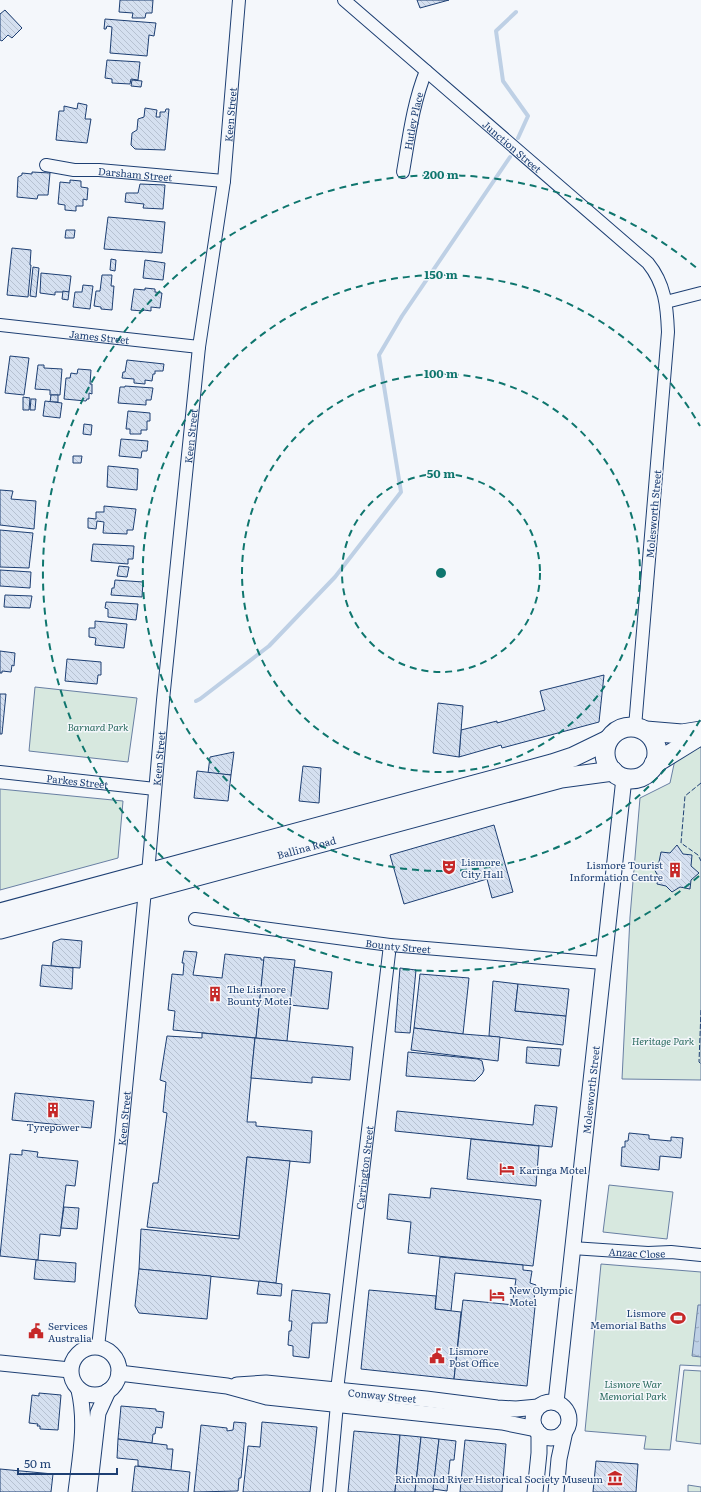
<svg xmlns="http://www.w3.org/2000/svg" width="701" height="1492" viewBox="0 0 701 1492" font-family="Literata,serif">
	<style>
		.park { fill: #d7e8df; stroke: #687fa3 }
		.water { fill: url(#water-ripples); stroke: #687fa3 }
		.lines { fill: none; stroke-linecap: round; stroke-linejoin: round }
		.stream { stroke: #bed0e5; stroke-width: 4 }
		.building { fill: url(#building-back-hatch); stroke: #1d3f73 }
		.minor-casing { stroke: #1d3f73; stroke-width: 14 }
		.tertiary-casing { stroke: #1d3f73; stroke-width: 17 }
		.primary-casing { stroke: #1d3f73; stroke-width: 21 }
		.minor { stroke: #f4f7fb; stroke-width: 12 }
		.tertiary { stroke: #f4f7fb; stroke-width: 15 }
		.primary { stroke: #f4f7fb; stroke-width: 19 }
		.fence { stroke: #1d3f73; stroke-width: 1; stroke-dasharray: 5 2; stroke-linecap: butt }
		.ring { fill: none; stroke: #0f766e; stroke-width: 2; stroke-dasharray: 7 5 }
		.labels { text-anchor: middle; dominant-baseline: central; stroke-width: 3; stroke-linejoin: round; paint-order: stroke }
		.street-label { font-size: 10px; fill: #1d3f73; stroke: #f4f7fb }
		.park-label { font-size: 10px; font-style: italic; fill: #2c6c60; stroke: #f4f7fb }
		.poi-label { font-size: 10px; fill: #1d3f73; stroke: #f4f7fb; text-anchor: start }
		.centre { fill: #0f766e; stroke: #f4f7fb; stroke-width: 2 }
		.ring-label { font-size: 12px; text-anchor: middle; font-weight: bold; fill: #0f766e; stroke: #f4f7fb; stroke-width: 3; stroke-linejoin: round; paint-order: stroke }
	</style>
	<defs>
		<pattern id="water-ripples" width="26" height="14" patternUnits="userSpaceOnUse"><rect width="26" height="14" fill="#bed0e5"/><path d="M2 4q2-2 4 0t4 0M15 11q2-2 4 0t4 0" fill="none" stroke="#9aaabe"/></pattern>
		<pattern id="building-back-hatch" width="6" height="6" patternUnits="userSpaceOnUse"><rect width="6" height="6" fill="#d5e0f0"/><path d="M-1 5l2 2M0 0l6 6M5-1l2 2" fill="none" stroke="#b6c1d1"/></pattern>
	</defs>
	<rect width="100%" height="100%" fill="#f4f7fb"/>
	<g class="park">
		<polygon points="35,687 137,698 128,762 29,751"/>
		<polygon points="701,747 701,1080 622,1079 630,917 640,798 670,783 676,755"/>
		<polygon points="0,789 123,801 118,858 0,890"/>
		<polygon points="609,1185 673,1192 667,1239 603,1232"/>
		<polygon points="601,1264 701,1272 701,1366 680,1365 670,1450 644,1449 646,1436 585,1431"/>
		<polygon points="684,1370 701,1371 701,1444 676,1441"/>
		<polygon points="688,1485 701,1487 701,1492 688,1492"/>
	</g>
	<polygon class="water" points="698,1305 701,1305 701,1357 692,1356"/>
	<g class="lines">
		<g class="stream">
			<polyline points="516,12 496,31 503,81 528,116 518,138"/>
			<polyline points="196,701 200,699 269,646 335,577 401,492 379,355 402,316 510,157"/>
		</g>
	</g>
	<g class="building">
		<polygon points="120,0 153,0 152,13 146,13 145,18 132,18 133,13 119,12"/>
		<polygon points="417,0 449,0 420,8"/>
		<polygon points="5,10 22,28 12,38 8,35 2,41 0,40 0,14"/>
		<polygon points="105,19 156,23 154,36 149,35 147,56 110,53 112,27 107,26 106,29 104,29"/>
		<polygon points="107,60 140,62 138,80 131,79 130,84 112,83 112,79 105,78"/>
		<polygon points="132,80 142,81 141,87 131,86"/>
		<polygon points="78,103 87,105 85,119 91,119 87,143 56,140 59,111 64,111 64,106 77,109"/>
		<polygon points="145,108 157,110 156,117 160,117 160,112 165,112 166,109 169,109 165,150 135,149 131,145 132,133 137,130 138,119 144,117"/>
		<polygon points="32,172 50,173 48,195 38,195 37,199 17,197 18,177 22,175 22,173 32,174"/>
		<polygon points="70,180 81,181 81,187 88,188 87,200 83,199 83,206 76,206 76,211 65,210 65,205 58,204 60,182 70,183"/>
		<polygon points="140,184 165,185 163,209 143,208 144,204 125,202 126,193 138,193"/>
		<polygon points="108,217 165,222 162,253 104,249"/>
		<polygon points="66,230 75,230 74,238 65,238"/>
		<polygon points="12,248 31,250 30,265 31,265 28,297 7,295"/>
		<polygon points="111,259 116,260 115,271 110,270"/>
		<polygon points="145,260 165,263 163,280 143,278"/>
		<polygon points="33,267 39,268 36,297 30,296"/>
		<polygon points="41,273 71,276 69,292 55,292 55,295 40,293"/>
		<polygon points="102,275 112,275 111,286 114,286 112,310 101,309 101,307 94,306 96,291 100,291"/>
		<polygon points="83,285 93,286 90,309 73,307 75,292 82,292"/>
		<polygon points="145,288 155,289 155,292 162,293 160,308 151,307 151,311 144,310 143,311 131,310 134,289 145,290"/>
		<polygon points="63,291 69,292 68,300 62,299"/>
		<polygon points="10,356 29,358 24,395 5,393"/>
		<polygon points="127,360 164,364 163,371 155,371 155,374 153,374 152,381 145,380 145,384 134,383 134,379 122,378 123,372 125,372"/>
		<polygon points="38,365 44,365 44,368 62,369 60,395 50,395 50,390 35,389"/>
		<polygon points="78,369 91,370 90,384 92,384 92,394 89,393 89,399 87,399 86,401 64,399 66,378 70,378 71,373 77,374"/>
		<polygon points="125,386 153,388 151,400 146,400 146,405 118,403 120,387 125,387"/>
		<polygon points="51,395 58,395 58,402 50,402"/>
		<polygon points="23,397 30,398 29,410 23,410"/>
		<polygon points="31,399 36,399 35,410 30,410"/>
		<polygon points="45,401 62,403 60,418 43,416"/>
		<polygon points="128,411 150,413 150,421 147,421 147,430 141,430 141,434 130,434 130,429 126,429"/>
		<polygon points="84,424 92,425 91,435 83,434"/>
		<polygon points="121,439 148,441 147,451 142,451 141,458 119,456"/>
		<polygon points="73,456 82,456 81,463 73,463"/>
		<polygon points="108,466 138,469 137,490 107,487"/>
		<polygon points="0,490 13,491 11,499 36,501 34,529 0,525"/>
		<polygon points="104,506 136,509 133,530 127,530 127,534 103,533 104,522 97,521 96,529 88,528 88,518 96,519 96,512 104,512"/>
		<polygon points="0,530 33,533 29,568 0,567"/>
		<polygon points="93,544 134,546 133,559 128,559 128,564 91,561"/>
		<polygon points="119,566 129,567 127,577 117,576"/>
		<polygon points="0,570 31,572 30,588 0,586"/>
		<polygon points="115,580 143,582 142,597 111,595 112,588 114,588"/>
		<polygon points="5,595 32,596 30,608 4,607"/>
		<polygon points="106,602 138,604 136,620 108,617 108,609 105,608"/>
		<polygon points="95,621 127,624 124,648 95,645 96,638 89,637 89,628 95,628"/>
		<polygon points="0,651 15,653 14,666 12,665 11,672 2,671 2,673 0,673"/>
		<polygon points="67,659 101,662 101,675 98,675 97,684 65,681"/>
		<polygon points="604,675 599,722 502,748 501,745 459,757 461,730 497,721 497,723 545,710 540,691"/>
		<polygon points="0,694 6,694 2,734 0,734"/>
		<polygon points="438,703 463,706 459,757 433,753"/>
		<polygon points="234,752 231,775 208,773 210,757"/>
		<polygon points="303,766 321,768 319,803 299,801"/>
		<polygon points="197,771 231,775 228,801 194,798"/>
		<polygon points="494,825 513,892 492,898 487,879 404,904 390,855"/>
		<polygon points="677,845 683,854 692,855 691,866 699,873 691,880 690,889 680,887 672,892 666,886 657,884 658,876 653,867 659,862 661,852 670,853"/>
		<polygon points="61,939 82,941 80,968 51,966 53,942"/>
		<polygon points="184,951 197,952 193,975 222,978 225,954 261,958 261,960 264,960 256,1038 173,1030 175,1011 168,1010 172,974 183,975 184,963 182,963"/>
		<polygon points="264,957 295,960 287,1041 256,1038"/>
		<polygon points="42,965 73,968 72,989 40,986"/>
		<polygon points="294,967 332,972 328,1009 290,1005"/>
		<polygon points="400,968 416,970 410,1033 395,1032"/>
		<polygon points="420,974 469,978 463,1034 414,1028"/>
		<polygon points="493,981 518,984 515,1011 566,1016 563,1045 489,1036"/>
		<polygon points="518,984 569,989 566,1016 515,1011"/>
		<polygon points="414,1028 463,1034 500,1037 498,1061 411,1050"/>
		<polygon points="202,1033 255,1038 247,1122 256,1122 256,1126 312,1131 310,1163 247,1157 240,1236 147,1227 153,1183 158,1183 167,1113 163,1112 166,1082 160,1080 167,1036 202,1038"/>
		<polygon points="255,1038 353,1047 350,1080 312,1077 312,1083 251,1078"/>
		<polygon points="527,1047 561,1049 559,1066 526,1063"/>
		<polygon points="408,1052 478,1059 482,1061 484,1070 482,1074 475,1081 406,1076"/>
		<polygon points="15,1093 94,1101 91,1128 12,1120"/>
		<polygon points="535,1105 557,1107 552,1147 395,1131 397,1111 533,1125"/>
		<polygon points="629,1133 649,1135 649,1139 671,1141 671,1137 683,1138 681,1158 660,1156 659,1170 621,1166 622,1147 625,1147 625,1141 628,1141"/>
		<polygon points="471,1139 539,1146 536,1186 467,1179"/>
		<polygon points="22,1150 38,1152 37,1157 78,1161 75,1186 66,1185 60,1236 40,1234 38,1260 0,1256 10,1154 22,1155"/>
		<polygon points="247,1157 290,1161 276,1283 139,1269 141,1229 239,1239"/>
		<polygon points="431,1188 541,1200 533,1266 408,1253 411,1222 387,1219 389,1194 430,1198"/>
		<polygon points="64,1207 79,1208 77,1229 61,1228"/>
		<polygon points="440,1257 523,1265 523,1270 532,1271 530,1283 536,1285 533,1307 512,1305 516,1279 455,1273 451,1311 435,1309"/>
		<polygon points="36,1260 76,1263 75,1282 34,1279"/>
		<polygon points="139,1269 211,1276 207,1319 139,1313 135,1306"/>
		<polygon points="259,1281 282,1284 281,1296 257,1294"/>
		<polygon points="292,1290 330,1294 327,1323 312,1323 309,1358 293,1356 293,1346 288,1345 289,1331 291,1331 292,1321 289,1321"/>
		<polygon points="369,1290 436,1296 435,1309 461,1312 454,1379 361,1369"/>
		<polygon points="463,1300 535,1307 527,1386 454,1379"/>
		<polygon points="39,1393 61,1395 58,1430 40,1429 40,1426 37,1426 38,1424 29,1423 32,1395 39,1396"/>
		<polygon points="121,1406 156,1409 156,1411 164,1412 162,1428 156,1427 155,1434 153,1434 152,1443 118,1439"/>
		<polygon points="234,1422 246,1423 241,1478 239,1478 238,1491 194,1492 201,1425 227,1428 227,1431 233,1430"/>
		<polygon points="262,1422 317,1427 310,1492 243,1492 248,1446 260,1447"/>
		<polygon points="354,1431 400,1435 395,1492 348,1492"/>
		<polygon points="400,1435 421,1437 415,1492 395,1492"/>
		<polygon points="421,1437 439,1439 433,1492 415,1492"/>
		<polygon points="118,1439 167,1445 167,1449 173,1449 171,1470 138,1466 138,1460 117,1458"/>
		<polygon points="439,1439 456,1441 454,1460 450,1460 447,1491 433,1489"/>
		<polygon points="465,1440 506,1444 502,1492 460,1492"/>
		<polygon points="596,1461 638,1464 636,1492 593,1492"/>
		<polygon points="135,1466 190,1472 188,1492 132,1492"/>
		<polygon points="0,1469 53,1474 51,1492 0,1492"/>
	</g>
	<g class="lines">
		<g class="minor-casing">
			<g id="minor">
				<path id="s1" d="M344,0L648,263C665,284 667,306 668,332L635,727"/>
				<path id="s2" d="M46,165L74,170H99L224,181"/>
				<path id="s3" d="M403,172C409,137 413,103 426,71"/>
				<polyline points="666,302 701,293"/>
				<path id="s4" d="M0,325L199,347"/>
				<path id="s5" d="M0,772L155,789"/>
				<path id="s6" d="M148,873L163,700L199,347L224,181L239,0"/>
				<path id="s7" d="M195,919L390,945L603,963"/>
				<path id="s8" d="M572,1248L648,1253L671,1252L701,1255"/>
				<path id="s9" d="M98,1347L121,1141L145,890"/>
				<path id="s10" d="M337,1390L390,945"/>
				<polyline points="329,1492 337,1404 333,1397"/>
			</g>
		</g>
		<g class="tertiary-casing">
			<g id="tertiary">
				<circle cx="95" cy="1371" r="24"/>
				<polyline points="0,1363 70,1370"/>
				<polyline points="119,1373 227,1386 267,1397 502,1422 536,1429"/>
				<path id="s11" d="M237,1385L266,1383L426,1399L497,1408L516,1409L538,1407"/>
				<circle cx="551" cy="1420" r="18"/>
				<path id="s12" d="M556,1402L624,778"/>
				<path d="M76,1492C80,1458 87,1424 79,1390"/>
				<polyline points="89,1492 98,1413 108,1391"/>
				<polyline points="535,1492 539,1453 539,1433"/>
				<polyline points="556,1492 559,1459 565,1431"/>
			</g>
		</g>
		<g class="primary-casing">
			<g id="primary">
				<circle cx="631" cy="753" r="26"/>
				<polyline points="646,731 682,734 701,731"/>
				<polyline points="654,764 701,735"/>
				<polyline points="0,913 552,764 573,757 608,740"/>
				<path id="s13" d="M0,929L535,785L561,778L613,771"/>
			</g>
		</g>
		<use href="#minor" class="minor"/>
		<use href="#tertiary" class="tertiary"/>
		<use href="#primary" class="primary"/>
		<g class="fence">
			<polyline points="701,783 685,796 681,843 698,855 701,861"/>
			<polyline points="701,1010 699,1062 701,1064"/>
		</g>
	</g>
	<g class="ring">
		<circle cx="441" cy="573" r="99"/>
		<circle cx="441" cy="573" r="199"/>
		<path d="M700 720A298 298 0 1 1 700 426"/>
		<path d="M699 876A398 398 0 1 1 699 270"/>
	</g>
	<defs>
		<g id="theatre-bare" transform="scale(1.2)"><path d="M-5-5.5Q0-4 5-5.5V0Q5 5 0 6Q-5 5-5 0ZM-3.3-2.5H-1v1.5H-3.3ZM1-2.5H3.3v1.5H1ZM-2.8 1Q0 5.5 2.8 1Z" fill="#c62828" stroke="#f4f7fb" stroke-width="2.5" paint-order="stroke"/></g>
		<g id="building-bare" transform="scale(1.2)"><path d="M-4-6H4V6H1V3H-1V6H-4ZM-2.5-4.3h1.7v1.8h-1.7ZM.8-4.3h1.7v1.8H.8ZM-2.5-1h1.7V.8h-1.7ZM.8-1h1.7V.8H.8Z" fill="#c62828" stroke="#f4f7fb" stroke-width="2.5" paint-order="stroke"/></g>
		<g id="hotel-bare" transform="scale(1.2)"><path d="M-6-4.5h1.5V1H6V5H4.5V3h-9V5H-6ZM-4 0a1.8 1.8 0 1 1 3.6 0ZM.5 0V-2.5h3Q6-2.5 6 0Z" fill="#c62828" stroke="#f4f7fb" stroke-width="2.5" paint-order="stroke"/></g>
		<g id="stadium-bare" transform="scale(1.2)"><path d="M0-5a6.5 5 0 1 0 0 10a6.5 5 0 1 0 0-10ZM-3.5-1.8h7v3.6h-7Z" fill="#c62828" stroke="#f4f7fb" stroke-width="2.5" paint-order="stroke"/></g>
		<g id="civic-bare" transform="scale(1.2)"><path d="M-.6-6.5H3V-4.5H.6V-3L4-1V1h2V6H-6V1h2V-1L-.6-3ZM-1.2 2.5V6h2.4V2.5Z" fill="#c62828" stroke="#f4f7fb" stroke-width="2.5" paint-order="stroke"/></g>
		<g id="museum-bare" transform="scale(1.2)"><path d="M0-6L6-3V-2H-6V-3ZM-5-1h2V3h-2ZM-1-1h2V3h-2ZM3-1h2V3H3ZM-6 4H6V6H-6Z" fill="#c62828" stroke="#f4f7fb" stroke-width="2.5" paint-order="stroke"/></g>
	</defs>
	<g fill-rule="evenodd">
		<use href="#theatre-bare" x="449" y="867"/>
		<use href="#building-bare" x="675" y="870"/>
		<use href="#building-bare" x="215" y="994"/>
		<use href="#building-bare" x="53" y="1110"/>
		<use href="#hotel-bare" x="507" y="1169"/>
		<use href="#hotel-bare" x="497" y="1295"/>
		<use href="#stadium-bare" x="678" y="1318"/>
		<use href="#civic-bare" x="36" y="1331"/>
		<use href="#civic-bare" x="437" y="1356"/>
		<use href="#museum-bare" x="615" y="1478"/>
	</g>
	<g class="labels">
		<g class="street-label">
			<text stroke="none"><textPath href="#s6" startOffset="763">Keen Street</textPath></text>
			<text stroke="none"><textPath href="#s3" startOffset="52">Hutley Place</textPath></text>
			<text stroke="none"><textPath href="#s1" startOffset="223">Junction Street</textPath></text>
			<text stroke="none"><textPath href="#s2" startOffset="90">Darsham Street</textPath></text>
			<text stroke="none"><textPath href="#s4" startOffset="100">James Street</textPath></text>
			<text stroke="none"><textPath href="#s6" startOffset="439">Keen Street</textPath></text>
			<text transform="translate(653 514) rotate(-85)">Molesworth Street</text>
			<text stroke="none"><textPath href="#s6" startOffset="115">Keen Street</textPath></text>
			<text stroke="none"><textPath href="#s5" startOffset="78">Parkes Street</textPath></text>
			<text stroke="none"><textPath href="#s13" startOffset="317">Ballina Road</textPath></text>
			<text stroke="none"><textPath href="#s7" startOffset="205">Bounty Street</textPath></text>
			<text stroke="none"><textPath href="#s12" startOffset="314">Molesworth Street</textPath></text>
			<text stroke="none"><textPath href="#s9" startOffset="230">Keen Street</textPath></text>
			<text stroke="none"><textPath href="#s10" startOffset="224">Carrington Street</textPath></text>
			<text stroke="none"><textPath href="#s8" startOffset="65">Anzac Close</textPath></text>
			<text stroke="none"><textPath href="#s11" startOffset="146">Conway Street</textPath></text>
		</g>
		<g class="park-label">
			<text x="98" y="726">Barnard Park</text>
			<text x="663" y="1040">Heritage Park</text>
			<text x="633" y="1383">Lismore War<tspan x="633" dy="12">Memorial Park</tspan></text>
		</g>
		<g class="poi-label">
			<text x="461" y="861">Lismore<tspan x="461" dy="12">City Hall</tspan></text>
			<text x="663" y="864" text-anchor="end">Lismore Tourist<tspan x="663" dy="12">Information Centre</tspan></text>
			<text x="227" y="988">The Lismore<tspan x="227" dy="12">Bounty Motel</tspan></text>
			<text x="53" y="1126" text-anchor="middle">Tyrepower</text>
			<text x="519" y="1169">Karinga Motel</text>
			<text x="509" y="1289">New Olympic<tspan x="509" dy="12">Motel</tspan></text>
			<text x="666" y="1312" text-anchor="end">Lismore<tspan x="666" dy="12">Memorial Baths</tspan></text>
			<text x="48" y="1325">Services<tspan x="48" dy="12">Australia</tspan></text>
			<text x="449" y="1350">Lismore<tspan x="449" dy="12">Post Office</tspan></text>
			<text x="603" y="1478" text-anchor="end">Richmond River Historical Society Museum</text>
		</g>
	</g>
	<circle cx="441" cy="573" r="6" class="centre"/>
	<g class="ring-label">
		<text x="441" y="179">200 m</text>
		<text x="441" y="279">150 m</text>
		<text x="441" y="378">100 m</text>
		<text x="441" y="478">50 m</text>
	</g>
	<path d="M18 1468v6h99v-6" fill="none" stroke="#1d3f73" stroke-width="2"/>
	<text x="24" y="1468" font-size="12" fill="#1d3f73" stroke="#f4f7fb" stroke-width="3" paint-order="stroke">50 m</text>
</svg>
